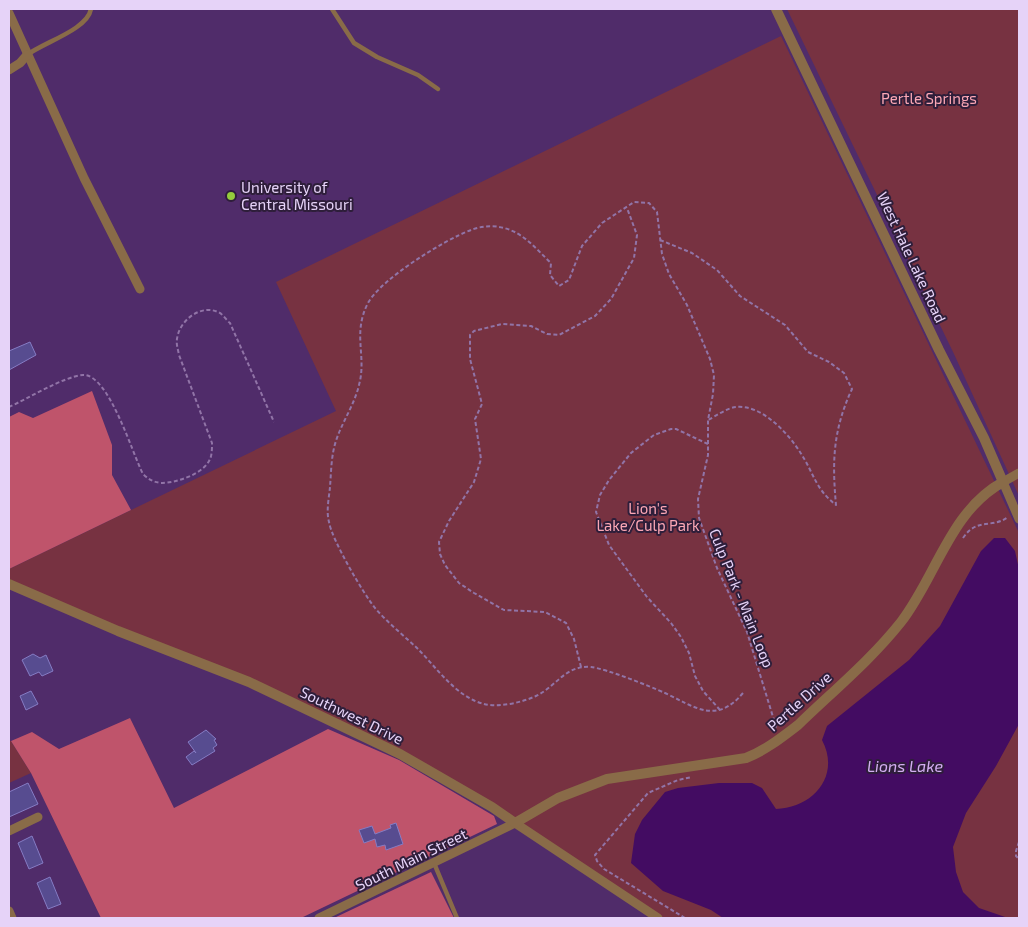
<svg xmlns="http://www.w3.org/2000/svg" width="1028" height="927" viewBox="0 0 1028 927" font-family="'Exo 2',sans-serif">
	<style>
		.green { fill: #773241 }
		.forest { fill: #bf546b }
		.water { fill: #430c62 }
		.building { fill: #574c90; stroke: #857cc4 }
		.lines { fill: none; stroke-linecap: round; stroke-linejoin: round }
		.path { stroke: #9174a7; stroke-width: 2; stroke-dasharray: 4 2.5; stroke-linecap: butt }
		.service { stroke: #896b48; stroke-width: 4.5 }
		.minor { stroke: #896b48; stroke-width: 9 }
		.tertiary { stroke: #896b48; stroke-width: 10 }
		.poi-dot { fill: #94cc3c; stroke: #2e1e3a; stroke-width: 2 }
		.labels { text-anchor: middle; dominant-baseline: central; stroke-width: 4; stroke-linejoin: round; paint-order: stroke }
		.park-label { font-size: 15px; fill: #fca7b5; stroke: #2e1e3a }
		.poi-label { font-size: 15px; fill: #e6d3f8; stroke: #2e1e3a; text-anchor: start }
		.street-label { font-size: 15px; fill: #e6d3f8; stroke: #2e1e3a }
		.water-label { font-size: 16px; font-style: italic; fill: #d3aef2; stroke: #2e1e3a }
	</style>
	<rect width="100%" height="100%" fill="#502c6a"/>
	<g class="green">
		<polygon points="787,9 1019,9 1019,496 954,354"/>
		<polygon points="781,36 1019,533 1019,918 658,918 492,807 249,682 9,584 9,569 336,411 276,282"/>
		<polygon points="9,741 11,741 31,773 9,783"/>
	</g>
	<g class="forest">
		<polygon points="92,391 112,445 112,475 131,510 9,569 9,417 19,412 33,418"/>
		<polygon points="130,718 174,808 328,729 399,760 494,816 497,824 301,918 101,918 31,773 11,741 32,732 59,749"/>
		<polygon points="431,872 454,918 334,918"/>
	</g>
	<path class="water" d="M994,538H1005L1015,551L1019,569V724L996,766L966,813L953,847L956,872L963,892L979,908L1008,918H723L711,910L663,891L631,863L635,834L642,820L665,792L678,788L719,783H752L762,788L776,809C813,808 841,776 822,740L827,726L909,660L940,626L981,551Z"/>
	<g class="building">
		<polygon points="30,342 36,355 9,370 9,351"/>
		<polygon points="33,654 40,658 46,655 53,671 42,676 39,672 30,676 22,660"/>
		<polygon points="31,691 38,704 26,710 20,696"/>
		<polygon points="206,730 216,739 214,740 217,745 213,748 215,751 192,765 186,757 194,751 196,753 188,742"/>
		<polygon points="28,783 38,804 9,817 9,792"/>
		<polygon points="396,823 403,844 386,850 385,845 377,847 375,839 364,843 359,830 372,826 375,834 391,828 390,825"/>
		<polygon points="32,836 43,863 29,869 18,843"/>
		<polygon points="50,877 61,904 48,909 37,883"/>
	</g>
	<g class="lines">
		<g class="path">
			<path d="M660,240L692,253L717,270L740,296L785,325L808,352L829,362L844,373L852,389C833,430 832,461 836,505C815,489 814,473 800,452C788,433 761,404 736,407C727,408 716,416 708,420"/>
			<path d="M9,407C27,399 65,376 83,375C109,374 132,453 143,474C148,479 153,482 161,483C176,483 204,474 210,459C212,455 212,448 212,443L179,355C178,349 176,344 177,339C179,321 200,304 218,312C223,314 226,320 230,323L274,422"/>
			<polyline points="708,444 676,429 671,429 654,435 631,453 609,480 600,495 596,512 609,545 647,597 671,623 681,637 689,653 695,676 703,691 720,710"/>
			<path d="M963,538C977,517 992,529 1008,517"/>
			<polyline points="581,667 574,639 566,623 545,612 504,610 474,593 459,583 445,565 440,554 439,542 449,521 474,482 481,459 475,419 482,404 470,359 470,335 474,331 502,324 531,326 547,334 559,335 595,316 611,299 634,258 637,235 627,208"/>
			<path d="M743,693C716,725 695,707 665,693C649,686 607,669 591,667C565,665 557,686 536,696C523,702 499,708 484,704C456,697 437,668 417,648C403,635 387,622 375,608C363,593 332,540 329,522C326,511 329,498 330,487C331,475 331,461 334,448C339,426 354,407 359,385C367,356 352,334 368,303C381,279 444,240 471,230C481,226 493,225 504,228C524,233 536,249 551,263L550,275L559,286L569,280L582,246L602,223L634,202L649,203L657,212L662,254L669,274L687,305L710,359L714,375L713,394L708,420V455L698,499L699,518L717,568L747,632L777,730"/>
			<polyline points="1019,842 1016,851 1016,856 1019,859"/>
			<polyline points="685,918 604,869 597,861 595,855 648,793 678,780 692,777"/>
		</g>
		<g class="service">
			<polyline points="332,9 354,43 377,57 418,75 438,89"/>
			<path d="M27,55C44,42 87,30 91,9"/>
			<polyline points="434,863 457,918"/>
		</g>
		<g class="minor">
			<polyline points="9,13 84,178 140,289"/>
			<polyline points="9,70 20,63 27,55"/>
			<polyline points="1019,473 1003,482 1019,519"/>
			<polyline points="9,831 38,817"/>
			<polyline points="9,911 12,918"/>
			<polyline points="319,918 515,823 658,918"/>
		</g>
		<path class="tertiary" d="M9,584L118,631L249,682L400,754L492,807L515,823L558,798L607,779L746,758C766,750 781,738 798,725C832,692 871,660 901,622C936,577 950,511 1003,482L984,438L939,350L776,9"/>
	</g>
	<circle class="poi-dot" cx="231" cy="196" r="5"/>
	<g class="labels">
		<g class="park-label">
			<text x="929" y="98">Pertle Springs</text>
			<text x="648" y="508">Lion's<tspan x="648" dy="17">Lake/Culp Park</tspan></text>
		</g>
		<g class="poi-label">
			<text x="241" y="187">University of<tspan x="241" dy="17">Central Missouri</tspan></text>
		</g>
		<g class="street-label">
			<text transform="translate(912 257) rotate(65)">West Hale Lake Road</text>
			<text transform="translate(742 598) rotate(68)">Culp Park - Main Loop</text>
			<text transform="translate(799 701) rotate(-42)">Pertle Drive</text>
			<text transform="translate(352 715) rotate(26)">Southwest Drive</text>
			<text transform="translate(411 859) rotate(-26)">South Main Street</text>
		</g>
		<g class="water-label">
			<text x="905" y="765">Lions Lake</text>
		</g>
	</g>
	<rect width="1028" height="927" fill="none" stroke="#e6d3f8" stroke-width="20"/>
</svg>
